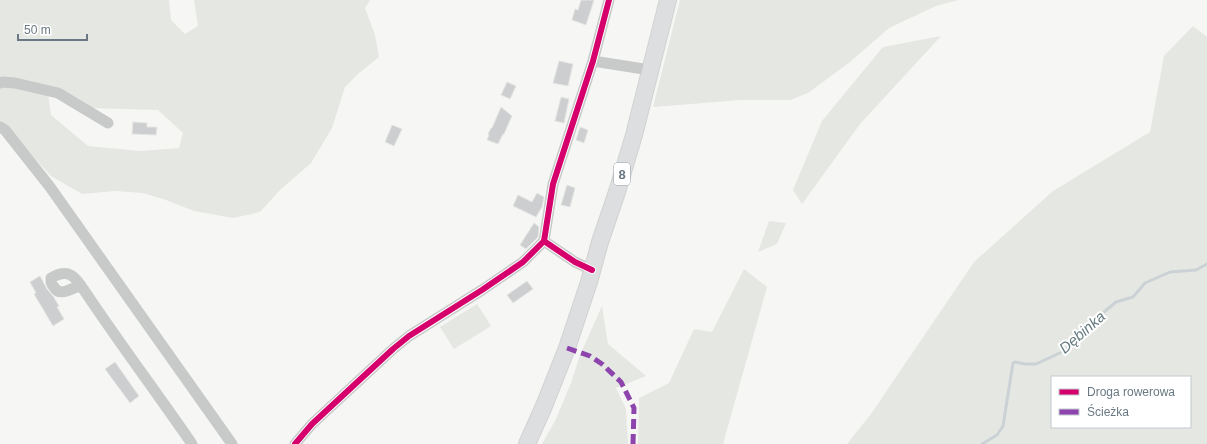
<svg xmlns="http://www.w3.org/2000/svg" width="1207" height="444" viewBox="0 0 1207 444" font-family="Helvetica,sans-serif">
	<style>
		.green { fill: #e5e7e2; fill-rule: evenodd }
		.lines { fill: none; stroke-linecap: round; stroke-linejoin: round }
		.stream { stroke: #cbd2d5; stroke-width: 3 }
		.building { fill: #cdcecf; stroke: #e5e5e4 }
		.highway-casing { stroke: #d2d2d2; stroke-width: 18 }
		.minor { stroke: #c8caca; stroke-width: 11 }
		.highway { stroke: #dddedf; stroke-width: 16 }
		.quiet { stroke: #8e44ad; stroke-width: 5; stroke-dasharray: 10 5; stroke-linecap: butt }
		.cycleway-casing { stroke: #fff; stroke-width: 8 }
		.cycleway { stroke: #d6006c; stroke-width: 6 }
		.labels { text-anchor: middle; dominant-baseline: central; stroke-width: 4; stroke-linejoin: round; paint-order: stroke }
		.shield { fill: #fff; stroke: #96a0a8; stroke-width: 1 }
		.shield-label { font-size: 13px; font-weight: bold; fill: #697882 }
		.water-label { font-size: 15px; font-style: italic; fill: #64797e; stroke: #fff }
	</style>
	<rect width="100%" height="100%" fill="#f6f6f5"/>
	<g class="green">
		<path d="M0,0H169L171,20L185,34L198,26L194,0H370L365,8L375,35L379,57L359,73L345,87L332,128L311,163L280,190L260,212L233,218L194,211L166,200L143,193L115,191L82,194L51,176L7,128L0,124V86C11,81 36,91 48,94L51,115L88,146L140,151L179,148L183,133L158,110L90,108L59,91L16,80H0Z"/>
		<polygon points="680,0 958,0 936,6 889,28 850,62 808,93 790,100 741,100 653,107"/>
		<path d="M1193,26L1207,37V444H847L871,414L974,262L1053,191L1150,132L1164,56ZM1052,377H1190V427H1052Z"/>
		<polygon points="941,36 860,124 802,204 793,190 822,121 883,47"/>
		<polygon points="769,221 786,223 777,244 758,252"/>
		<polygon points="744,269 767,287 723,444 638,444 639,398 669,383 694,329 712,332"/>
		<polygon points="477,304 491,326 454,349 440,327"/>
		<polygon points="602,306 608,344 646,376 616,388 626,409 628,444 542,444 556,419 571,383 580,355"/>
	</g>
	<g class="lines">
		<polyline class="stream" points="982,444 997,435 1003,426 1013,363 1015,362 1025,364 1036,364 1064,351 1079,333 1116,302 1133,297 1145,283 1170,272 1196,270 1207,264"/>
	</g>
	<g class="building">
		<polygon points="581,0 594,0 586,25 572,20 575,9 578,10"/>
		<polygon points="559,61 573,64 568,86 553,83"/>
		<polygon points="507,82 516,86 510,99 501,95"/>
		<polygon points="561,97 569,99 564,123 555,121"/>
		<polygon points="501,107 512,116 504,134 503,134 498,144 487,140 489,135 488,134 491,128 492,128"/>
		<polygon points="133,122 147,123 147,127 157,127 156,135 132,134"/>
		<polygon points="392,125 402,129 394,146 385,142"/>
		<polygon points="580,127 588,130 584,143 576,140"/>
		<polygon points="567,185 575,188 570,207 561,205"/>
		<polygon points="537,193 544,197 542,207 536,217 513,206 518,195 532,202"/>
		<polygon points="534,223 539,227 538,237 526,249 520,245"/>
		<polygon points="40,276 47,289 53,296 59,306 57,307 64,319 53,326 34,294 36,293 30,282"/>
		<polygon points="527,281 533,289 513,303 507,295"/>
		<polygon points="115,362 139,396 130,403 105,369"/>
	</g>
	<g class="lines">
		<g class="highway-casing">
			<polyline id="highway" points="527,444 544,406 567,348 589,282 600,242 617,192 634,135 668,0"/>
		</g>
		<g class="minor">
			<polyline points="593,61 650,70"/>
			<polyline points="0,83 2,82 15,83 58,93 108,123"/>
			<polyline points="0,127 5,130 50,187 232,444"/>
			<polyline points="592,270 575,262 544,241 553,184 593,61 609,0"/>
			<path d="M81,286C72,287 60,298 54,287C51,284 51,282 51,278C70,267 76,278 86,293C120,344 157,393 192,444"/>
			<polyline points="295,444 312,424 393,349 409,336 482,290 523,262 544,241"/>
		</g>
		<use href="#highway" class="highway"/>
		<polyline class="quiet" points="567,348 590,356 602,364 621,382 634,408 633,444"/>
		<g class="cycleway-casing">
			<g id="cycleway">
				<polyline points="592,270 575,262 544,241 553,184 593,61 609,0"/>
				<polyline points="295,444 312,424 393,349 409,336 482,290 523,262 544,241"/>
			</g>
		</g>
		<use href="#cycleway" class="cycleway"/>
	</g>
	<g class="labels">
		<rect class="shield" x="614" y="163" width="16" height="22" rx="3"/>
		<g class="shield-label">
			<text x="622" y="174">8</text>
		</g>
		<g class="water-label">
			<text transform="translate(1082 332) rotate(-41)">Dębinka</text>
		</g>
	</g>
	<rect x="1051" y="376" width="140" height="52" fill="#ffffff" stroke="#c3c9cd"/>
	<rect x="1059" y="389" width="20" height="6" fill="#d6006c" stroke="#c3c9cd"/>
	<text x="1087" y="396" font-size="12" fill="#697882">Droga rowerowa</text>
	<rect x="1059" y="409" width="20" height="6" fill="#8e44ad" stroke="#c3c9cd"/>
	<text x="1087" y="416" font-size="12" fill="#697882">Ścieżka</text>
	<path d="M18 34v6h69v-6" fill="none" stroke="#697882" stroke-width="2"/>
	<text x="24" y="34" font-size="12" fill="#697882" stroke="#ffffff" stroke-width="3" paint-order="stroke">50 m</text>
</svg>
